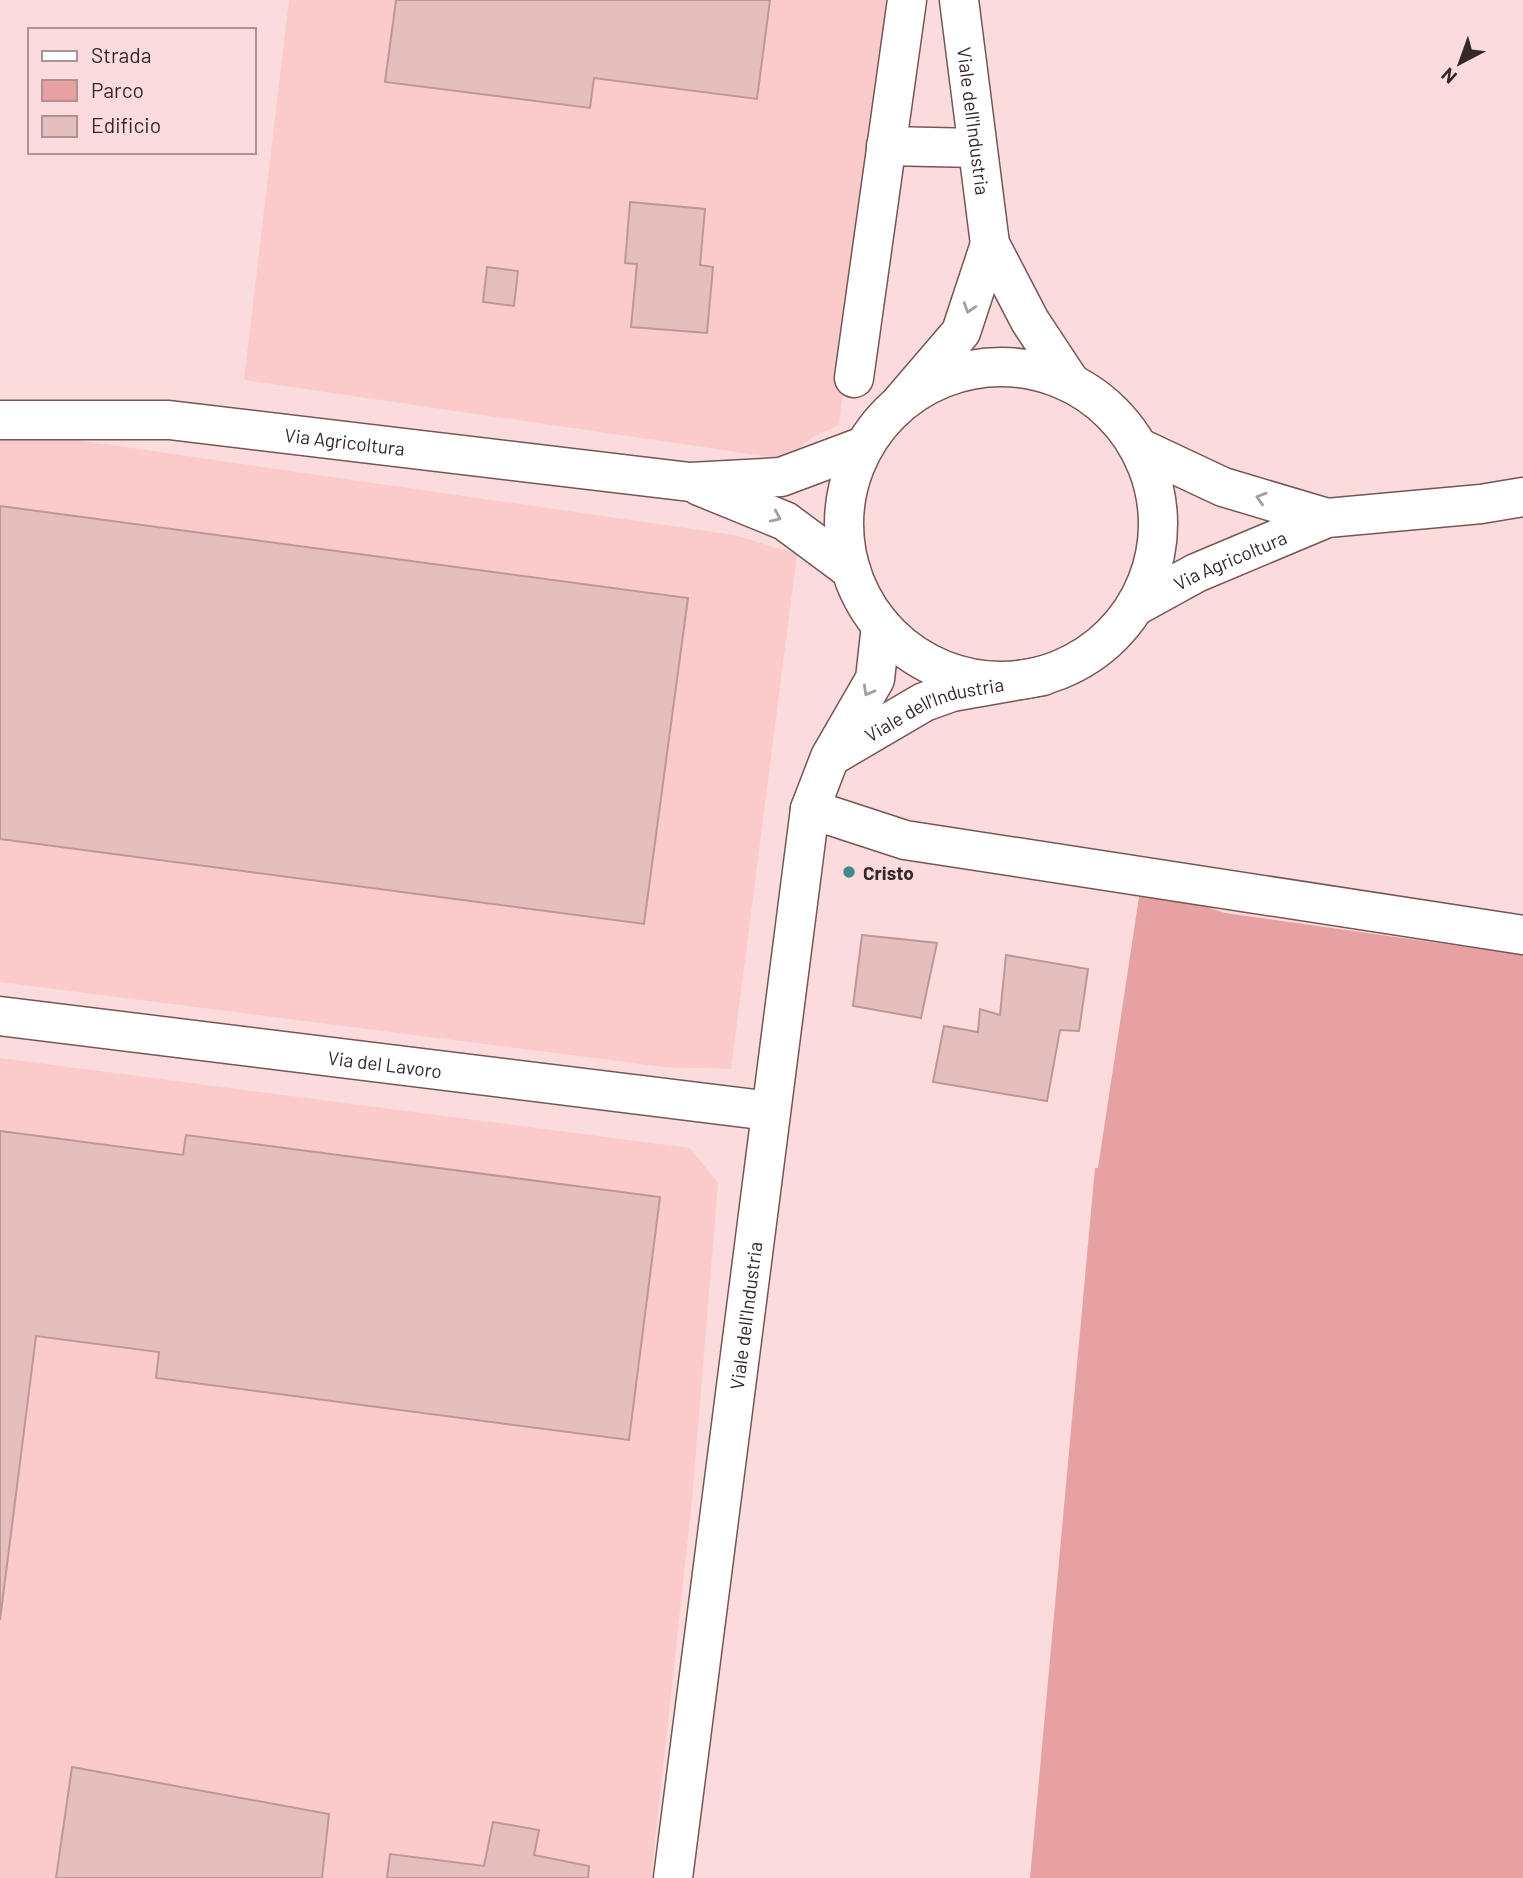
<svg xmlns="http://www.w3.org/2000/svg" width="1523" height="1878" viewBox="0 0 1523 1878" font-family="Barlow,sans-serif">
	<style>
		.built { fill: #fbcbcb }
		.green { fill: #e7a1a2 }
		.building { fill: #e5bebe; stroke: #bd9898; stroke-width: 2 }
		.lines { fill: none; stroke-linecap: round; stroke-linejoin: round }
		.minor-casing { stroke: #765555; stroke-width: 41 }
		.tertiary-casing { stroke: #765555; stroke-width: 41 }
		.secondary-casing { stroke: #765555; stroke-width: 41 }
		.minor { stroke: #fff; stroke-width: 38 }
		.tertiary { stroke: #fff; stroke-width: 38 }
		.secondary { stroke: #fff; stroke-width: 38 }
		.oneway { stroke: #a59e9e }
		.poi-dot { fill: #41898b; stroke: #fbdbdb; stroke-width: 2.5 }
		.labels { text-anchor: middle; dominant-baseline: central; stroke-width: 7; stroke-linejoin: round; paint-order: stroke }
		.street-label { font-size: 19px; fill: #372828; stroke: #fbdbdb }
		.poi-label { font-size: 19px; font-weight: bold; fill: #372828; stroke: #fbdbdb; text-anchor: start }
	</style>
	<rect width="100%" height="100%" fill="#fbdbdb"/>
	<g class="built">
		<polygon points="289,0 886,0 839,425 813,437 784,459 244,380"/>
		<polygon points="0,429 734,535 797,554 731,1069 665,1067 0,982"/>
		<polygon points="0,1058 690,1148 718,1183 692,1500 651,1878 0,1878"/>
	</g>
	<polygon class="green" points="1141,884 1225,913 1523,955 1523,1878 1030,1878 1095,1168 1098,1168"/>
	<g class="building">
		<polygon points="396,0 770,0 757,99 594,78 590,108 385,82"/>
		<polygon points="630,202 705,209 700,265 713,267 707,333 631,327 637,264 625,263"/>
		<polygon points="487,267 518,271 514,306 483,302"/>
		<polygon points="0,506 688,598 644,924 0,839"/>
		<polygon points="862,935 937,943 921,1018 853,1006"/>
		<polygon points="1006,955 1088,969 1079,1031 1060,1030 1047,1101 933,1082 944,1026 978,1032 980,1009 1000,1015"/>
		<polygon points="0,1131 183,1155 186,1135 660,1197 629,1440 156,1378 159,1352 36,1336 0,1620"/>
		<polygon points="72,1767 329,1814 322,1878 56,1878"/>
		<polygon points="493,1822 539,1830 534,1855 589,1866 588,1878 387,1878 390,1854 484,1866"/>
	</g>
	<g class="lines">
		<g class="minor-casing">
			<g id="minor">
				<path id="s1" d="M959,0L990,244L1030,321L1071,383"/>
				<polyline points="886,146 977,148"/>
				<polyline points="854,378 907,0"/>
				<polyline points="901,402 961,332 990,244"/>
				<polyline points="810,809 905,840 1523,935"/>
				<path id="s2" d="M0,1016L770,1111"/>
			</g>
		</g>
		<g class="tertiary-casing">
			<g id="tertiary">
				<path id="s3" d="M832,756L924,702L952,692L1043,676"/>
				<path id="s4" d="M673,1878L810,809L830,757L875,679L881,625"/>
			</g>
		</g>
		<g class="secondary-casing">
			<g id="secondary">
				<circle cx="1001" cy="524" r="157"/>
				<path id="s5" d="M0,420H169L690,482L781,477L864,446"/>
				<polyline points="1140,448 1223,487 1327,518"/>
				<polyline points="699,486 785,521 851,570"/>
				<path id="s6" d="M1136,606L1196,573L1327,518L1481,504L1523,497"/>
			</g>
		</g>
		<use href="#minor" class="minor"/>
		<use href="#tertiary" class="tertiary"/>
		<use href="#secondary" class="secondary"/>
	</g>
	<defs><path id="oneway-chevron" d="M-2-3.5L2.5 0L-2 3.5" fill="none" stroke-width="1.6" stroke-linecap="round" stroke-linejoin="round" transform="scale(1.75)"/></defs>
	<g class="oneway">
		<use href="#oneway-chevron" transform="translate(969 308) rotate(108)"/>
		<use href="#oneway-chevron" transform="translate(1261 498) rotate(-163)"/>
		<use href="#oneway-chevron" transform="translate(776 517) rotate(24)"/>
		<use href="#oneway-chevron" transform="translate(868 691) rotate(119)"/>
	</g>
	<circle class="poi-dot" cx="849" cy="872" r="7"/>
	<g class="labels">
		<g class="street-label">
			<text stroke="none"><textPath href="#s1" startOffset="122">Viale dell'Industria</textPath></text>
			<text stroke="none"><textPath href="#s5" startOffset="346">Via Agricoltura</textPath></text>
			<text stroke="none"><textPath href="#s6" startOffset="105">Via Agricoltura</textPath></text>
			<text stroke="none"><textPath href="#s3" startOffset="114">Viale dell'Industria</textPath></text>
			<text stroke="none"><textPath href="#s2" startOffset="388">Via del Lavoro</textPath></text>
			<text stroke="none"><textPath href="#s4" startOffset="567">Viale dell'Industria</textPath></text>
		</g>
		<g class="poi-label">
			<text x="863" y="872">Cristo</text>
		</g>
	</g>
	<rect x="28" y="28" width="228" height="126" fill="#fbdbdb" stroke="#ad9393" stroke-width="2"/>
	<rect x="42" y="51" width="35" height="10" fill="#ffffff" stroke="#ad9393" stroke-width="2"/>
	<text x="91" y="63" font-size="21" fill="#372828">Strada</text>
	<rect x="42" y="80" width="35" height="21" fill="#e7a1a2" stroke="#ad9393" stroke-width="2"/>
	<text x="91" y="98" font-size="21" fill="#372828">Parco</text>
	<rect x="42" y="116" width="35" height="21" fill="#e5bebe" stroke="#ad9393" stroke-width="2"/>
	<text x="91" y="133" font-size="21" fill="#372828">Edificio</text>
	<g transform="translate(1460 63) rotate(221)" stroke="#fbdbdb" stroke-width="5" paint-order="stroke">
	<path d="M0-5L12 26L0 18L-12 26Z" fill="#372828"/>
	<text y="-10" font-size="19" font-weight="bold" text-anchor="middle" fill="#372828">N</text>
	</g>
</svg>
